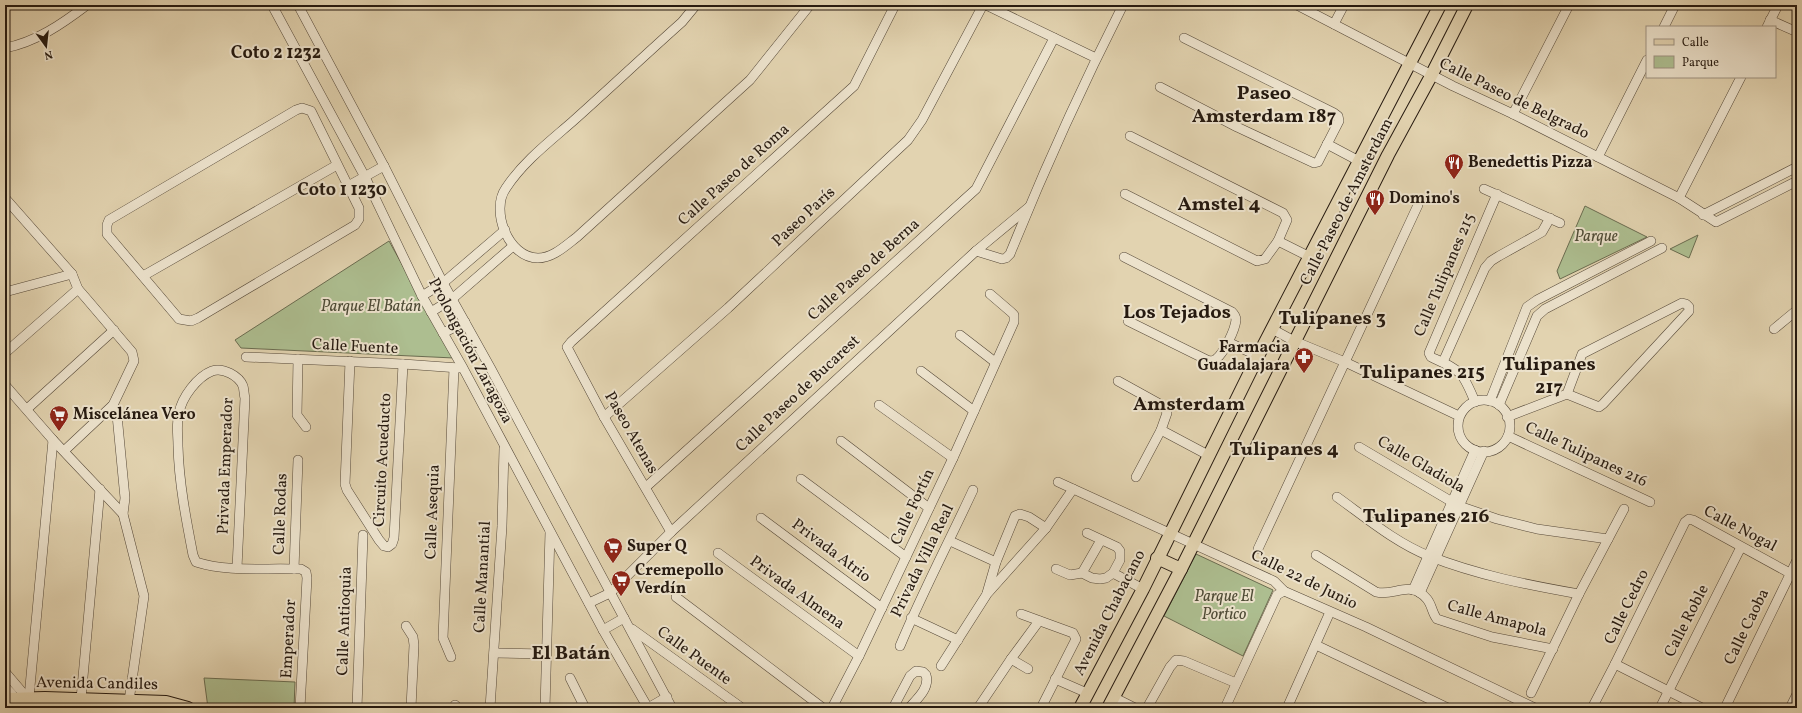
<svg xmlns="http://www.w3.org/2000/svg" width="1802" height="713" viewBox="0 0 1802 713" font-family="Vollkorn,serif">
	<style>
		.green { fill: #adbe90; stroke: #6a6c50 }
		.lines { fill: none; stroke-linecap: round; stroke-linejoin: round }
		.minor-casing { stroke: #554838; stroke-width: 10 }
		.major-casing { stroke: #261a10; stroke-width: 14 }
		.minor { stroke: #ece2cc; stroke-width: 9 }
		.major { stroke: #e2d3b0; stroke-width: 12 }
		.labels { text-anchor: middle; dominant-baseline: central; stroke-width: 4; stroke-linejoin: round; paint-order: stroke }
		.street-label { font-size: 16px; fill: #261a10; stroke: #ece2cc }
		.poi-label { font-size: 16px; font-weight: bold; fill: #261a10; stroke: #ece2cc; text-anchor: start }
		.park-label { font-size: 16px; font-style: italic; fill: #4e4b36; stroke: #ece2cc }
		.quarter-label { font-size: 18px; font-weight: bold; fill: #261a10; stroke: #ece2cc }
		.district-label { font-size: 20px; font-weight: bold; fill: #261a10; stroke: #ece2cc }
	</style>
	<rect width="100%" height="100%" fill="#e2d3b0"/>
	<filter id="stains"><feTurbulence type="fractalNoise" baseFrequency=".005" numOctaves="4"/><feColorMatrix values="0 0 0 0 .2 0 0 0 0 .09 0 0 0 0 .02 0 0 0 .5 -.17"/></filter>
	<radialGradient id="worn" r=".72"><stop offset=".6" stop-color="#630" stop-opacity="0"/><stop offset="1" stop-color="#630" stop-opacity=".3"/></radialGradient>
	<g class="green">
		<polygon points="1585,206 1647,237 1560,279 1557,271"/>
		<polygon points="1698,235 1689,258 1670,249"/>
		<polygon points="389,241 454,358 241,348 235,340"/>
		<polygon points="1196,554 1273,590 1243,656 1164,616"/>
		<polygon points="204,678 295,682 294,708 208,708"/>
	</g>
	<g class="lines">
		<g class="minor-casing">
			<g id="minor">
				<polyline points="272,5 365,177 422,296 463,368 603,630 648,708"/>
				<polyline points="298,5 384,166 443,283 491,369 672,708"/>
				<path d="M696,5L682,22C645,55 609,89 572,122C549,142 523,162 506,188C490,210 508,258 538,258C553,258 565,246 577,237L750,80L810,5"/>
				<polyline points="986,5 1096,58"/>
				<polyline points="1297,5 1453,86 1513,114 1679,198 1716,222 1797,181"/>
				<polyline points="1770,20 1797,32"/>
				<polyline points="1334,24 1344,5"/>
				<polyline points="1664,27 1675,5"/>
				<polyline points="1767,27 1778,5"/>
				<path d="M5,48C36,42 62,24 87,5"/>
				<polyline points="1160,87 1237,127 1314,163 1318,162 1339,121 1338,116 1334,113 1184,38"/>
				<polygon points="302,108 311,111 359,208 359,219 355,225 198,318 191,321 179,319 107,234 107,225 109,220 296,110"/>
				<polyline points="1513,114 1569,5"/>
				<polyline points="1327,144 1359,161"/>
				<polyline points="1598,157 1647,60"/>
				<polyline points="348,186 384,166"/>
				<polyline points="1484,189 1560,223"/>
				<polyline points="1125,194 1257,261 1265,259 1278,241 1287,220 1283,213 1130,136"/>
				<polyline points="5,198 72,274 78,289 85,297 132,352 134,361 113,405 64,451"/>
				<polyline points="1679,198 1741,77"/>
				<polyline points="1703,215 1797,167"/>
				<polyline points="1278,241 1310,257"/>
				<path d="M976,251L1002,259L1006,258L1010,254C1044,170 1082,86 1123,5"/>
				<path d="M1124,257L1232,312C1234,314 1236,316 1236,320C1235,330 1224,353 1216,359C1214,361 1210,361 1207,360L1128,321"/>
				<polyline points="143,276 337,165"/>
				<polyline points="5,292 72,274"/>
				<polyline points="422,296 443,283 505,230"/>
				<polyline points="431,312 452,299 513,246"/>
				<polyline points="1272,329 1294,341 1345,362 1459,416"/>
				<polyline points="1774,329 1797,310"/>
				<polyline points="443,333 465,322"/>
				<polyline points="960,335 995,362"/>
				<polyline points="1228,342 1258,356"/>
				<polyline points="5,353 78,289"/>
				<polyline points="246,357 403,364 459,368"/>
				<polyline points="298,359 297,415 306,427"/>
				<polyline points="350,361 345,484 347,490 379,540 384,546 388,547 392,544 394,538 403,364"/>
				<polyline points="1443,362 1485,268 1491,261 1499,256 1542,232 1550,218"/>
				<polyline points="921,371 974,411"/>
				<polyline points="1118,381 1165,407 1167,413 1161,430 1208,455"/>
				<polyline points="5,385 53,440 123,514"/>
				<circle cx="1484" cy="426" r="26"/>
				<polyline points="1490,401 1527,307 1537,300 1651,241"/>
				<path d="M1475,402C1462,370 1461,371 1431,357L1429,353L1497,194"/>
				<polyline points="113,405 117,415 125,498 123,514 144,596 128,708"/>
				<polyline points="879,405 953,458"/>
				<polyline points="1499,405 1537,316 1545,309 1662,248"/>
				<polyline points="27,409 114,330"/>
				<polyline points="604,417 728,308 908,140 922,120 983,5"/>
				<polyline points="1507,417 1567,394 1599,407 1603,404 1689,311 1689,307 1686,304 1682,303 1582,354 1567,394"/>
				<polyline points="1508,436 1650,502"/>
				<polyline points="841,441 929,508"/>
				<polyline points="1359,447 1459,506 1497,519 1537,529 1608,539"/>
				<polyline points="1136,477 1161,430"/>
				<polyline points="801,479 906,557"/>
				<polyline points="1058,482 1274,581 1284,591 1366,627 1535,708"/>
				<polyline points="646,487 976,189 1054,38"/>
				<path d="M1337,497C1365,517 1396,543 1429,556C1477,575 1528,585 1579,594"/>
				<polyline points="761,518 882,608"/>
				<polyline points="671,532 604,417 567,347 571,342 854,86 895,5"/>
				<polyline points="950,541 996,562"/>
				<polyline points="1258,549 1418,205"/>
				<polyline points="718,553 859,656"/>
				<path d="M1316,555L1376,592C1394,597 1410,579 1427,599C1432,605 1432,613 1437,619L1492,637L1553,649"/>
				<path d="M237,568L245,398C244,395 244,389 243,386C239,376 223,367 212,371C197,377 182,397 179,413C176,424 178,435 178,446C179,483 186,519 193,555L196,562C227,572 262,568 294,569H301L306,572L307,578L300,708"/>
				<polyline points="294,569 298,460"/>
				<polyline points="1056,569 1070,575 1082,573 1092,578 1100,579 1106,578 1113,573 1120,560 1120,551 1117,547 1087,533"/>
				<polyline points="1082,573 1101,540"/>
				<polyline points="1113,573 1143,589"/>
				<polyline points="1413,590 1475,450"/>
				<polyline points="987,593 996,562 1015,516 1020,514 1029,517 1046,528"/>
				<polyline points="1420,593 1484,451"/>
				<polyline points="676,597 823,708"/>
				<polyline points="589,603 610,593 671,532 976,251 1029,207"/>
				<polyline points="1021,614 1073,633 1076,639 1041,708"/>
				<polyline points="911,618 958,640"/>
				<polyline points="406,626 413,637 414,645 411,708"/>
				<polyline points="632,629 742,708"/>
				<polyline points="603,630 624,618"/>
				<polyline points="1316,645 1448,708"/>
				<path d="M900,646C922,593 949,542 973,490"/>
				<polyline points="494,653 546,654"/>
				<polyline points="451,657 443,638 454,368"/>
				<polyline points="1011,659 1028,669"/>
				<polyline points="1615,664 1702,708"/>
				<polyline points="941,666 987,594 1046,528 1073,489"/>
				<polyline points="5,672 28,699"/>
				<polyline points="570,678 585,708"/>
				<polyline points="1055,679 1087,693"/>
				<polyline points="5,687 12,694 14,708"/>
				<polyline points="1531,693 1579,594 1624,509"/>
				<polyline points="1113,697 1135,708"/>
				<polyline points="81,699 100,489"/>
				<polyline points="455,705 458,708"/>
				<polyline points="28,708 53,440"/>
				<polyline points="357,708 363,535"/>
				<polyline points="490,708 502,526 504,448"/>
				<polyline points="545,708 550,532"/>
				<polyline points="648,708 667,697"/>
				<polyline points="832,708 859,656 953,458 1014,322 1014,315 1011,312 990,294"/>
				<path d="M893,708L910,676L916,671L923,672L926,675C930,688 917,699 909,708"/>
				<polyline points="978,708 1011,659 1039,621"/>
				<polyline points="1147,708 1170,667 1176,660 1184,661 1236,683"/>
				<polyline points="1225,708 1277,595 1284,591"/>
				<polyline points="1287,708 1330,612"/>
				<polyline points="1592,708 1615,664 1685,522 1689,519 1693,520 1797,577"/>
				<polyline points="1660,708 1741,547"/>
				<polyline points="1725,708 1797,560"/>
				<polyline points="1790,708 1797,694"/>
			</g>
		</g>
		<g class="major-casing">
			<g id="major">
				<polyline points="1157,558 1181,569"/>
				<polyline points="5,699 45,698 166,702 188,708"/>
				<polyline points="1080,708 1143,589 1258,356 1440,5"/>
				<polyline points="1108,708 1181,569 1388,155 1431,76 1467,5"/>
			</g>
		</g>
		<use href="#minor" class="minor"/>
		<use href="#major" class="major"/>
	</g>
	<defs>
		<g id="restaurant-pin" transform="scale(1)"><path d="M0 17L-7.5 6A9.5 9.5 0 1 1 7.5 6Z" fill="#8f2418" stroke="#ece2cc"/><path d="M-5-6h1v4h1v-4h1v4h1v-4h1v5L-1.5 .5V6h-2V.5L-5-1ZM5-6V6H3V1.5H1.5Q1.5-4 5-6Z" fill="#fff"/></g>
		<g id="pharmacy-pin" transform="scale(1)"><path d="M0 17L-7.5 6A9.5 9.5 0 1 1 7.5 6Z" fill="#8f2418" stroke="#ece2cc"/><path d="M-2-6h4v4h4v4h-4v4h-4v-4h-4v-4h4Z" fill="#fff"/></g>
		<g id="supermarket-pin" transform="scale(1)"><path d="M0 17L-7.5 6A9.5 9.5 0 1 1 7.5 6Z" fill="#8f2418" stroke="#ece2cc"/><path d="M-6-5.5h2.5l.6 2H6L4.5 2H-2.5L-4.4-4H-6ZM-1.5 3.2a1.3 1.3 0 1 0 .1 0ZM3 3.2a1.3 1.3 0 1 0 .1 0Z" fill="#fff"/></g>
	</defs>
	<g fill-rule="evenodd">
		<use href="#restaurant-pin" x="1454" y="163"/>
		<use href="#restaurant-pin" x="1375" y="199"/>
		<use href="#pharmacy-pin" x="1304" y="357"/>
		<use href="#supermarket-pin" x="59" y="415"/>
		<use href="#supermarket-pin" x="613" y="547"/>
		<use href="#supermarket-pin" x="621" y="580"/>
	</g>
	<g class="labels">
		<g class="street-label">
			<text transform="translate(1514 99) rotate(26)">Calle Paseo de Belgrado</text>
			<text transform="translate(734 175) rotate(-42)">Calle Paseo de Roma</text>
			<text transform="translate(1347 202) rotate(-63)">Calle Paseo de Amsterdam</text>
			<text transform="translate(804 217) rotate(-43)">Paseo París</text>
			<text transform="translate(864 270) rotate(-42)">Calle Paseo de Berna</text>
			<text transform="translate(1445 275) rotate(-67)">Calle Tulipanes 215</text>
			<text transform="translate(355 347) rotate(3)">Calle Fuente</text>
			<text transform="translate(470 351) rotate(62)">Prolongación Zaragoza</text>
			<text transform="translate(798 394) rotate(-43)">Calle Paseo de Bucarest</text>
			<text transform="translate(631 433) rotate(60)">Paseo Atenas</text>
			<text transform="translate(1586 455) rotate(25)">Calle Tulipanes 216</text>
			<text transform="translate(383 460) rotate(-87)">Circuito Acueducto</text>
			<text transform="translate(1421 465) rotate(30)">Calle Gladiola</text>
			<text transform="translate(226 466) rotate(-88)">Privada Emperador</text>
			<text transform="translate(913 507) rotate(-65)">Calle Fortín</text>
			<text transform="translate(433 512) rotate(-88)">Calle Asequia</text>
			<text transform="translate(281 514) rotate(-88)">Calle Rodas</text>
			<text transform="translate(1740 529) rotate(28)">Calle Nogal</text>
			<text transform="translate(831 551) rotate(37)">Privada Atrio</text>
			<text transform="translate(923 561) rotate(-64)">Privada Villa Real</text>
			<text transform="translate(483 577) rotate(-87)">Calle Manantial</text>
			<text transform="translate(1304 580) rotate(26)">Calle 22 de Junio</text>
			<text transform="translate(797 593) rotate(36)">Privada Almena</text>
			<text transform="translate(1627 607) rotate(-64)">Calle Cedro</text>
			<text transform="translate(1110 613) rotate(-63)">Avenida Chabacano</text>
			<text transform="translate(1497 619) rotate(15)">Calle Amapola</text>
			<text transform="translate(345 621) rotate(-88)">Calle Antioquia</text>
			<text transform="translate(1687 621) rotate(-63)">Calle Roble</text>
			<text transform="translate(1747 627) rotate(-64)">Calle Caoba</text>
			<text transform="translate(289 639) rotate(-87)">Emperador</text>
			<text transform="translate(694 656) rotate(36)">Calle Puente</text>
			<text transform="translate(97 684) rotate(1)">Avenida Candiles</text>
		</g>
		<g class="poi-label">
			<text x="1468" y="163">Benedettis Pizza</text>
			<text x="1389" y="199">Domino's</text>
			<text x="1290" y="348" text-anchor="end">Farmacia<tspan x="1290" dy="18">Guadalajara</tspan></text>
			<text x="73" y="415">Miscelánea Vero</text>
			<text x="627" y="547">Super Q</text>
			<text x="635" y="571">Cremepollo<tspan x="635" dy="18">Verdín</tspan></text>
		</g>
		<g class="park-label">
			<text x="1596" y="237">Parque</text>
			<text x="371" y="307">Parque El Batán</text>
			<text x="1224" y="597">Parque El<tspan x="1224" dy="18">Portico</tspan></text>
		</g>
		<g class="quarter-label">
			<text x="276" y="53">Coto 2 1232</text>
			<text x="342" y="190">Coto 1 1230</text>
		</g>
		<g class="district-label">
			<text x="1264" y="94">Paseo<tspan x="1264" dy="23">Amsterdam 187</tspan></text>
			<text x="1219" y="205">Amstel 4</text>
			<text x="1177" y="313">Los Tejados</text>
			<text x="1332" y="319">Tulipanes 3</text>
			<text x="1549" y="365">Tulipanes<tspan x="1549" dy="23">217</tspan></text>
			<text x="1422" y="373">Tulipanes 215</text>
			<text x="1189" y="405">Amsterdam</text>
			<text x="1284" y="450">Tulipanes 4</text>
			<text x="1426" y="517">Tulipanes 216</text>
			<text x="571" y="654">El Batán</text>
		</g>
	</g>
	<rect width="1802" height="713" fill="none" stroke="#e2d3b0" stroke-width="20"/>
	<rect x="6" y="6" width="1790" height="701" fill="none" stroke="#261a10" stroke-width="2"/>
	<rect x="10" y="10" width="1782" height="693" fill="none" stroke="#261a10"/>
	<rect x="1646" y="26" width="130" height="52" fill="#ece2cc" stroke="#9d9281"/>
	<rect x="1654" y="39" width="20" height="6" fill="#e2d3b0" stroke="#9d9281"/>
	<text x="1682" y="46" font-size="12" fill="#261a10">Calle</text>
	<rect x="1654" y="56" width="20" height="12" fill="#adbe90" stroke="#9d9281"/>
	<text x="1682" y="66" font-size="12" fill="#261a10">Parque</text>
	<g transform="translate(46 46) rotate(165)" stroke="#ece2cc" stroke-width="3" paint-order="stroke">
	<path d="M0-3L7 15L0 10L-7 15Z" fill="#261a10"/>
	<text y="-6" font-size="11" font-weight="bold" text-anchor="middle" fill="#261a10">N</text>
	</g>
	<rect width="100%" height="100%" filter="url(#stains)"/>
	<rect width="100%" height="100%" fill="url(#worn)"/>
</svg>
